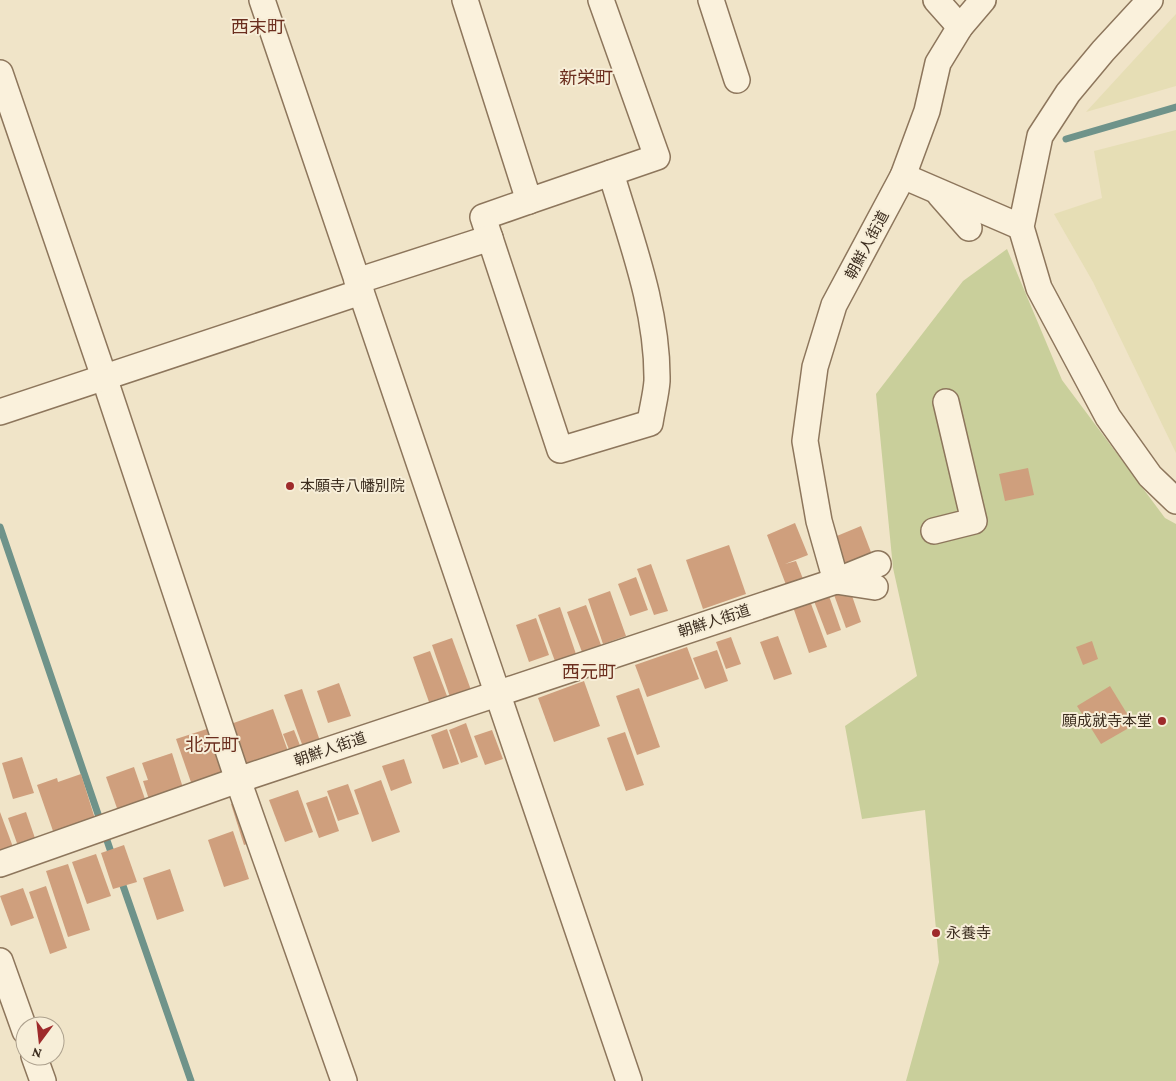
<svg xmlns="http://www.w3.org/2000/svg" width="1176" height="1081" viewBox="0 0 1176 1081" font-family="'Crimson Pro','Noto Sans JP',serif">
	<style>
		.farmland { fill: #e6deb5 }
		.green { fill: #c9cf9b }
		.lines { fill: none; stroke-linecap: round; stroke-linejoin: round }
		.stream { stroke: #6f938a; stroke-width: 7 }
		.building { fill: #cf9f7d }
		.minor-casing { stroke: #8d765c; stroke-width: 28 }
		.minor { stroke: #faf1dc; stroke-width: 25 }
		.poi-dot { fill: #9e2a2b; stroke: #f7eed8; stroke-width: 2 }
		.labels { text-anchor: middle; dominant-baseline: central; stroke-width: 4; stroke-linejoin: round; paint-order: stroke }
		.street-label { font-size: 15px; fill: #3d2e20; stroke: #f7eed8 }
		.poi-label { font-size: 15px; fill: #3d2e20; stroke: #f7eed8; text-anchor: start }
		.quarter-label { font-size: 18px; fill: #6b2e1e; stroke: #f7eed8 }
	</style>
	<rect width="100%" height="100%" fill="#f0e4c8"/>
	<g class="farmland">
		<polygon points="1176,14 1176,86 1086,112"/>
		<polygon points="1176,130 1176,453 1093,282 1054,214 1102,198 1094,151"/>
	</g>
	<polygon class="green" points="1007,249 1062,380 1165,518 1176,524 1176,1081 906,1081 939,962 925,810 862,819 845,726 917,676 893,568 876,394 963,281"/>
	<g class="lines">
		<g class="stream">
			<polyline points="1066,139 1176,107"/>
			<polyline points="0,527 113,858"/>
			<polyline points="120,877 191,1081"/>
		</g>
	</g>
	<g class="building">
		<polygon points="1028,468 1034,495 1005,501 999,474"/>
		<polygon points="795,523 808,555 785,564 796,561 805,584 788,590 767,535"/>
		<polygon points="861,526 874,560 845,572 832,538"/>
		<polygon points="729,545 746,594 703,609 686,560"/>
		<polygon points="651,564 668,611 654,615 637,569"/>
		<polygon points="636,577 648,610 630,616 618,584"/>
		<polygon points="849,587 861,622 846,628 833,592"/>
		<polygon points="610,591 626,636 603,644 588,599"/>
		<polygon points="829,596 841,630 827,635 814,601"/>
		<polygon points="810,601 827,647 809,653 793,607"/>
		<polygon points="586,605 601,645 582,652 567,612"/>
		<polygon points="560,607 577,657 556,664 538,615"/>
		<polygon points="536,618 549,655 529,662 516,625"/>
		<polygon points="778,636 792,674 774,680 760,642"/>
		<polygon points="731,637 741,664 726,669 716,642"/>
		<polygon points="452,638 471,690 450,697 432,645"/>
		<polygon points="1092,641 1098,659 1083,665 1076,647"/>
		<polygon points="687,647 699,679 647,697 635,665"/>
		<polygon points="717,650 728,681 705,689 693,658"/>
		<polygon points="430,651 447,696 429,702 413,657"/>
		<polygon points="584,681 600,726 554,742 538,698"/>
		<polygon points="339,683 351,716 328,723 317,691"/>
		<polygon points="1110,686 1134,725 1101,744 1077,706"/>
		<polygon points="639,688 660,747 637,755 616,696"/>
		<polygon points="302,689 320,741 303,747 284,695"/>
		<polygon points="273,709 289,754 244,770 228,725"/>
		<polygon points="466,723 478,757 461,763 449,730"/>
		<polygon points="216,726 233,775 193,788 176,739"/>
		<polygon points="447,729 459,764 443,769 431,735"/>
		<polygon points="294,730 301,748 290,752 283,734"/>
		<polygon points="492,730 503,759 485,765 474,736"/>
		<polygon points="625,732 644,785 626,791 607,738"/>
		<polygon points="172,753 184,791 153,812 143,781 148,780 142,763"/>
		<polygon points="22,757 34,793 13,799 2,763"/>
		<polygon points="404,759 412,783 391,791 382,766"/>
		<polygon points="134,767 146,802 118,811 106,777"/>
		<polygon points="81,774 96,822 73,830 71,825 53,831 37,785 57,778 58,782"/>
		<polygon points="381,780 400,832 372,842 354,790"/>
		<polygon points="348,784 359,814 338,821 327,791"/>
		<polygon points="298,790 313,832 285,842 269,800"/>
		<polygon points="327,796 339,831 319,838 306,803"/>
		<polygon points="248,798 262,839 244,845 231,804"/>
		<polygon points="0,812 13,847 0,852"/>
		<polygon points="26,812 36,841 18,846 8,818"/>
		<polygon points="233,831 249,879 224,887 208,840"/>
		<polygon points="124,845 137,882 113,889 101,853"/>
		<polygon points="96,854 111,896 87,904 72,862"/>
		<polygon points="68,864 90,930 68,937 46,871"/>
		<polygon points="170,869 184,911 157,920 143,878"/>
		<polygon points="46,886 67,948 50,954 29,892"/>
		<polygon points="23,888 34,918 11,926 0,896"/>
	</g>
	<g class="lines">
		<g class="minor-casing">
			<g id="minor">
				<polyline points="262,0 629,1081"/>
				<polyline points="465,0 529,201 657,157 601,0"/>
				<polyline points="711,0 737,80"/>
				<polyline points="936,0 960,27"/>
				<polyline points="1150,0 1103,51 1068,93 1040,136 1021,227 1039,288 1108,417 1150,476 1176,501"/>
				<polyline points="0,73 104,377 238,780 344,1081"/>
				<polyline points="903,176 1021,227"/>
				<polyline points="940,195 969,228"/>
				<path d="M529,201L483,217L560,450L650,423C652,409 656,395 657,381C658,310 631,240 611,173"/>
				<polyline points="357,281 490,238"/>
				<polyline points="0,412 361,292"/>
				<polyline points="934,531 974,521 946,402"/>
				<polyline points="836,581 819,521 805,441 815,367 834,305 903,176 927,111 938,63 960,27 983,0"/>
				<polyline points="836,581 875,587"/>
				<polyline points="0,864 238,780 836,581 878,564"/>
				<polyline points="0,961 25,1031"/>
				<polyline points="34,1056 43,1081"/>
			</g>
		</g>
		<use href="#minor" class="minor"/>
	</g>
	<g class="poi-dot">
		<circle cx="290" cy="486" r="5"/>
		<circle cx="1162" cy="721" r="5"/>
		<circle cx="936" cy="933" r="5"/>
	</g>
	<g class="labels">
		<g class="street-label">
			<text transform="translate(867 245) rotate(-62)">朝鮮人街道</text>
			<text transform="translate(714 621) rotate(-18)">朝鮮人街道</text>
			<text transform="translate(330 749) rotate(-19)">朝鮮人街道</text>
		</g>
		<g class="poi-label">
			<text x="300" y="486">本願寺八幡別院</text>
			<text x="1152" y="721" text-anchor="end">願成就寺本堂</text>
			<text x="946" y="933">永養寺</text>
		</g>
		<g class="quarter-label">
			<text x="258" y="27">西末町</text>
			<text x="586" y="78">新栄町</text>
			<text x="589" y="672">西元町</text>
			<text x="212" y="745">北元町</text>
		</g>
	</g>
	<g transform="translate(40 1041) rotate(195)"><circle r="24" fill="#f7eed8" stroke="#ada18e"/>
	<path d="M0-4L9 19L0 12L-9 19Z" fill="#9e2a2b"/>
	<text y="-8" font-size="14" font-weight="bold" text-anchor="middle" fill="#3d2e20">N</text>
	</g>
</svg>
